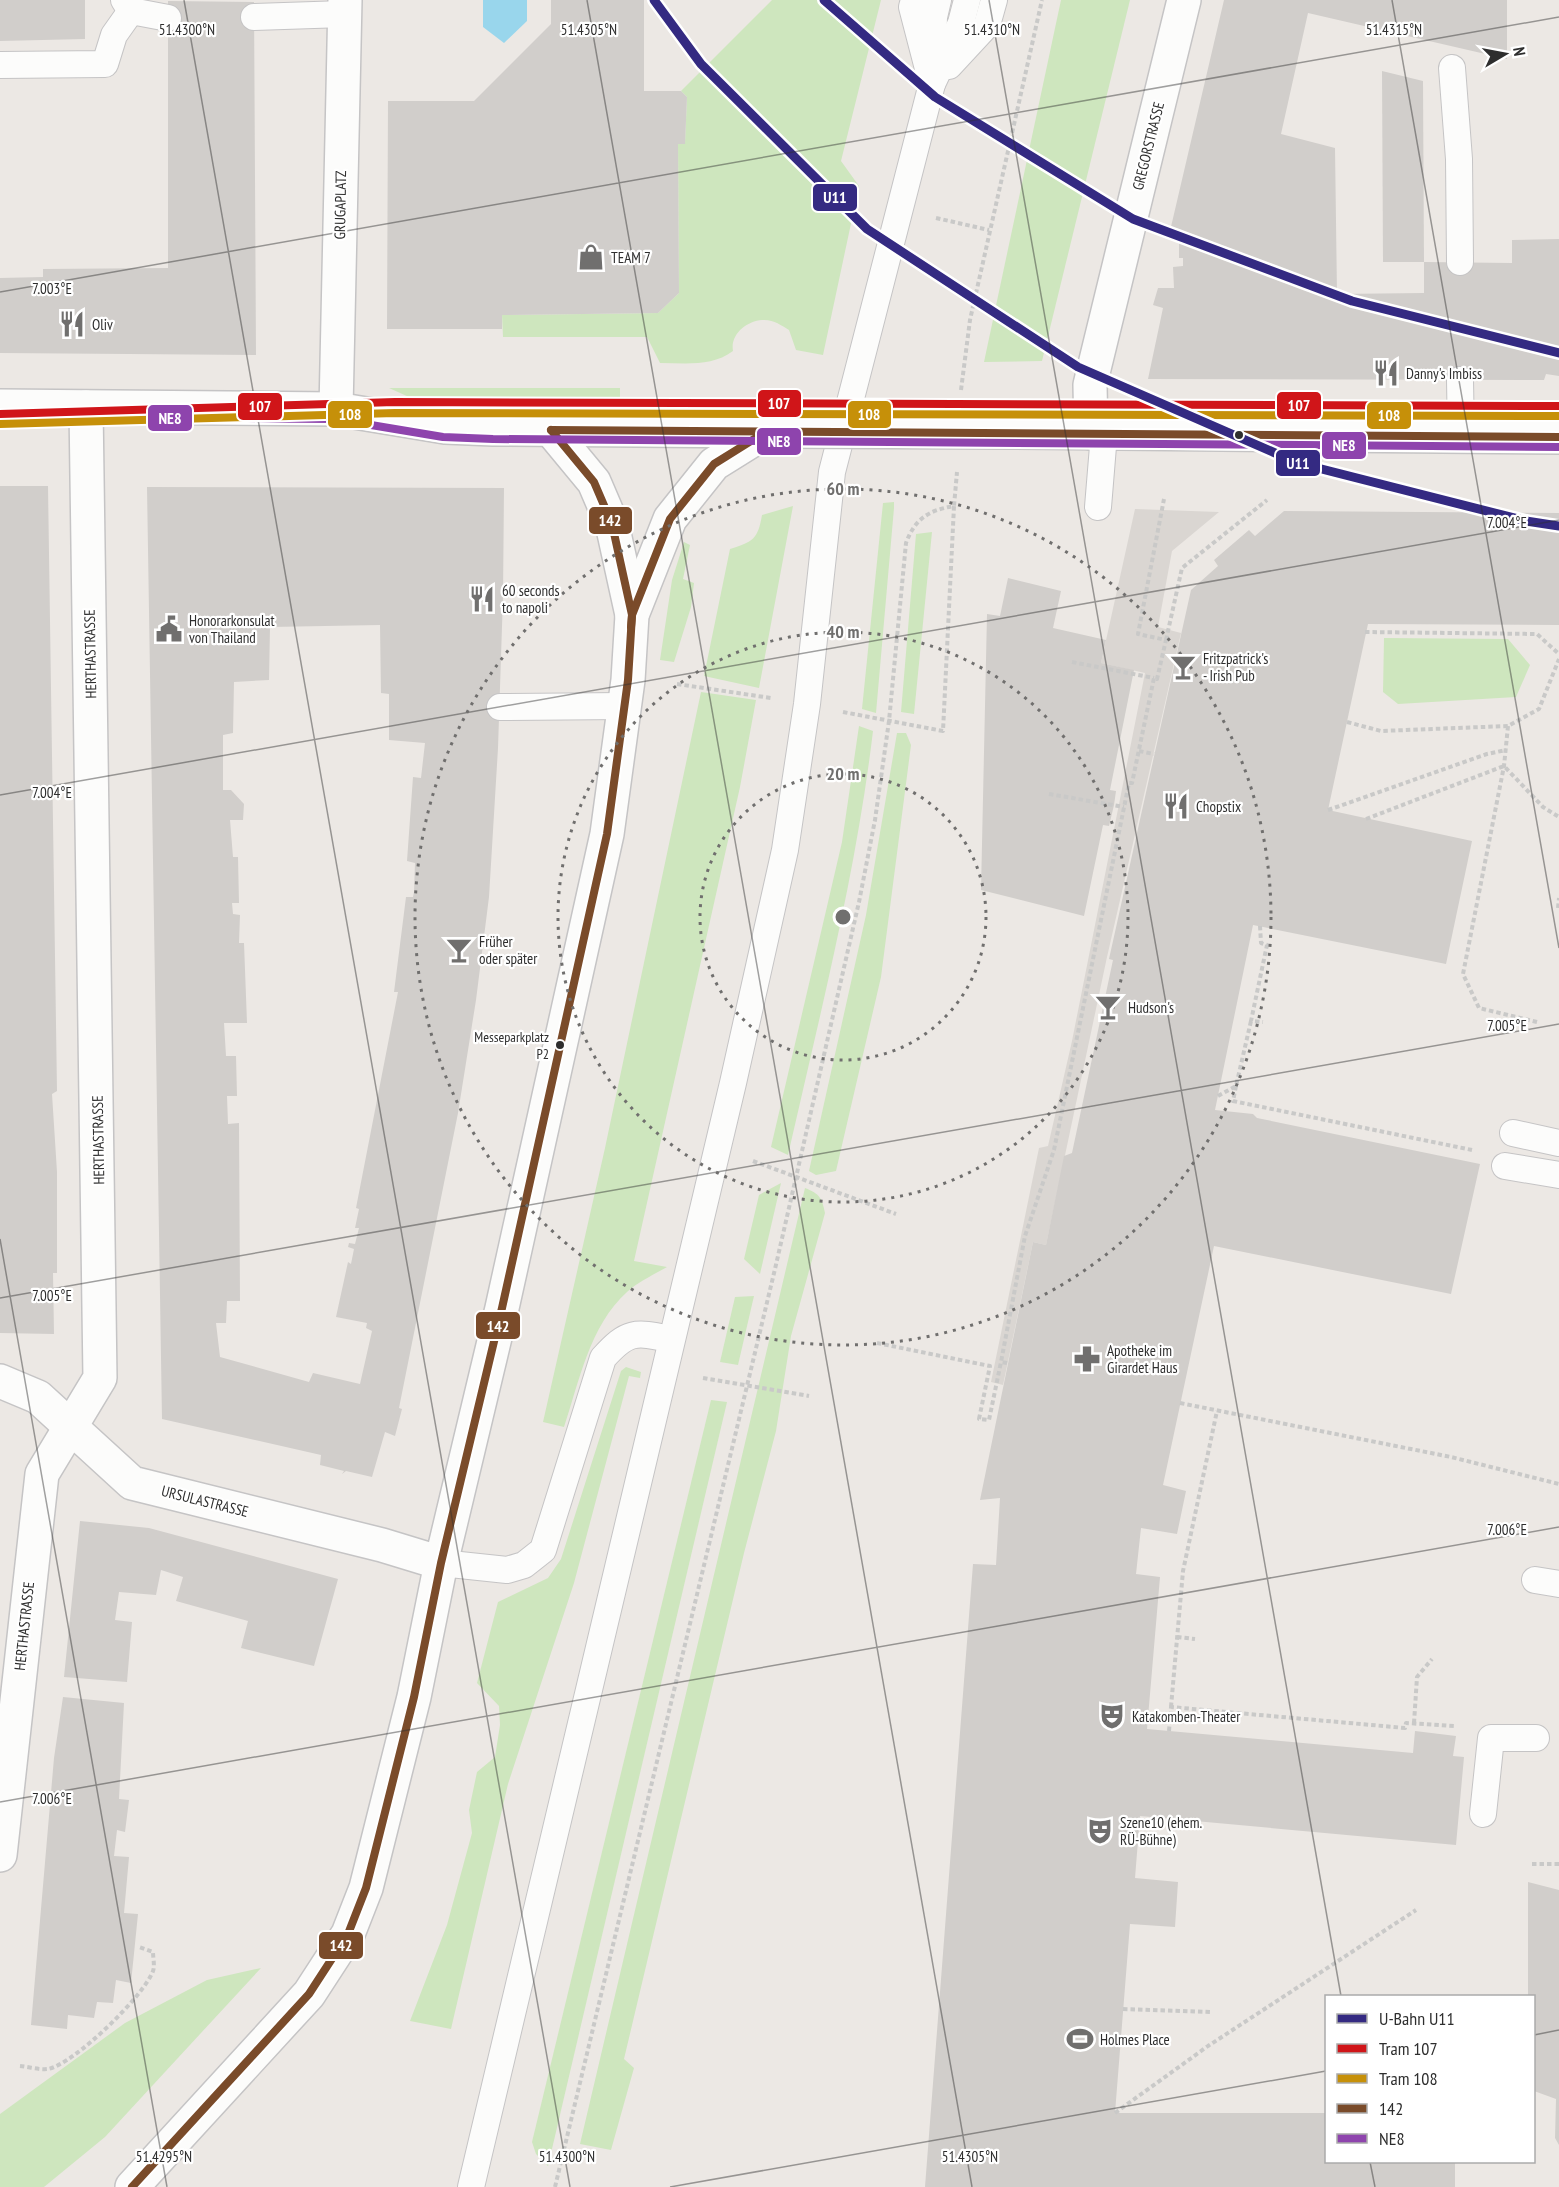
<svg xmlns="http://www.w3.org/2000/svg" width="1559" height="2187" viewBox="0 0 1559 2187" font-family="'PT Sans Narrow',sans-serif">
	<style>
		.green { fill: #cee6be }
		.plaza { fill: #dad6d2 }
		.water { fill: #99d6ec }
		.building { fill: #d1cecb; fill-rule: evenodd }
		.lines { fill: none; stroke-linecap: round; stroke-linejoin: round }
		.lane-casing { stroke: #c5c4c5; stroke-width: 28 }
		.street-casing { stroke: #c5c4c5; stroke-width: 36 }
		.secondary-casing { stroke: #c5c4c5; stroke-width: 36 }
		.path { stroke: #c9c9c8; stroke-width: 4; stroke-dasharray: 4.5 3; stroke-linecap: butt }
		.lane { stroke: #fcfcfb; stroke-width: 26 }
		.street { stroke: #fcfcfb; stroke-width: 33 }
		.secondary { stroke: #fcfcfb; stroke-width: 33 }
		.secondary-bridge-casing { stroke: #c5c4c5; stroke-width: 36; stroke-linecap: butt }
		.secondary-bridge { stroke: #fcfcfb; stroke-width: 33 }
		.bus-1-casing { stroke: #fff; stroke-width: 12 }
		.bus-2-casing { stroke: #fff; stroke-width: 12 }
		.bus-1 { stroke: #7a4b2a; stroke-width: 8 }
		.bus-2 { stroke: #8e44ad; stroke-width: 8 }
		.tram-1-casing { stroke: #fff; stroke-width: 12 }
		.tram-2-casing { stroke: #fff; stroke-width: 12 }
		.tram-1 { stroke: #d01519; stroke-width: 8 }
		.tram-2 { stroke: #c69009; stroke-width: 8 }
		.metro-1-casing { stroke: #fff; stroke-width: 14 }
		.metro-1 { stroke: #342a82; stroke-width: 9 }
		.ticks { fill: none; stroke: #2e2e2e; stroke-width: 1.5; stroke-opacity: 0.45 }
		.ring { fill: none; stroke: #706f6e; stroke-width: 3; stroke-dasharray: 3 6 }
		.bus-dot { fill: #2e2e2e; stroke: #fff; stroke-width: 2 }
		.labels { text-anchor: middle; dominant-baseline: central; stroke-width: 4.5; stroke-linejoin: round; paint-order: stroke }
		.bus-label { font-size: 14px; fill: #2e2e2e; stroke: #fff; text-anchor: end }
		.street-label { font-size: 15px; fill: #2e2e2e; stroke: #fff }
		.poi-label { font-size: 15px; fill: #2e2e2e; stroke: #fff; text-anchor: start }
		.ticks-label { font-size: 15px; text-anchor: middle; fill: #2e2e2e; stroke: #fff; stroke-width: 4.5; stroke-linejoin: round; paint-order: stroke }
		.centre { fill: #706f6e; stroke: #fff; stroke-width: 3 }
		.ring-label { font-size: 18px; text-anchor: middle; font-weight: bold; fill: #706f6e; stroke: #fff; stroke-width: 4.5; stroke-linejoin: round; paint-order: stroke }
		.line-badge { stroke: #fff; stroke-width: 2 }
		.badge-label { font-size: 16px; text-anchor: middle; font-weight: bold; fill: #fff }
	</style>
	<rect width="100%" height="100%" fill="#ece8e4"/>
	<g class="green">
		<path d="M772,0H881L841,161L859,186L823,355L796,350L789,330C781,325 773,319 762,320C747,321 730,334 733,351C712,367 685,363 660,363L647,337H503L502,315L658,313L679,293L678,144L685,143L687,97L681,91Z"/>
		<polygon points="1061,0 1130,0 1042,361 984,362"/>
		<polygon points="389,388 620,388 620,398 427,399 409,397"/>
		<polygon points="894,502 894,508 876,713 862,709 883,503"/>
		<path d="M793,506L759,688L704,676L730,549C753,542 758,539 762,515Z"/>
		<polygon points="932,532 914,714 901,712 916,534"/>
		<polygon points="684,542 690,545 683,579 694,583 691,607 674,662 660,660 672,580"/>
		<polygon points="1384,638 1508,639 1530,665 1516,697 1398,704 1383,692"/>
		<path d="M701,692L756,700L740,787L634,1261L667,1267C653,1275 638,1282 627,1292C590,1325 579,1382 564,1427L543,1422L605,1148Z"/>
		<path d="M859,726L873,731C856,874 820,1014 788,1155L771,1147L842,842Z"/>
		<polygon points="897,733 906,733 911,745 881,977 836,1171 816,1175 809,1171 866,915"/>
		<polygon points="781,1183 760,1274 744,1259 759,1195"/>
		<path d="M805,1188C820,1194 822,1198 825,1213L791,1336L776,1431L744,1553L624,2059L634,2068L611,2150L580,2144Z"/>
		<polygon points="754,1296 738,1365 720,1362 735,1297"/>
		<polygon points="626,1367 641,1372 640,1378 629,1376 574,1583 508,1784 451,2029 410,2021 447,1925 472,1833 469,1810 477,1772 495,1757 500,1725 499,1706 477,1683 498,1602 548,1578 561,1559 621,1371"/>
		<polygon points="711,1400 727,1402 548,2166 536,2154 532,2142"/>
		<polygon points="261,1968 105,2137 44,2187 0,2187 0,2114 125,2023 207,1980"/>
	</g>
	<polygon class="plaza" points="1135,509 1219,512 1172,551 1158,627 1181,633 1107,957 1046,1245 1033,1242 1003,1385 991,1382 1039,1148 1048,1146 1072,1041 1145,673 1101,663"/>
	<polygon class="water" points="483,0 527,0 527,21 504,43 483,27"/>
	<g class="building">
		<polygon points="0,0 85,0 85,39 0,41"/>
		<polygon points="551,0 644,0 644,91 681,91 687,97 685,144 678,144 679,293 658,313 502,315 502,329 387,329 388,101 474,101 551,24"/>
		<polygon points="1224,0 1507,0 1507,59 1308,13 1281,134 1335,148 1337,294 1424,293 1424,262 1512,263 1512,240 1559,239 1559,376 1546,374 1544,380 1148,379 1163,308 1153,305 1158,288 1174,288 1173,267 1183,266 1183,258 1179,258 1179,243 1183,243 1183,234 1170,231"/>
		<polygon points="168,1 254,2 256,355 0,353 0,278 43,277 43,269 168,268"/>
		<polygon points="1382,71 1423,81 1424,262 1383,262"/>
		<polygon points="0,486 48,486 57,1091 52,1094 57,1172 57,1273 53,1273 54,1334 0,1333"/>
		<path d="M147,487L504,488L503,596L498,748L489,897L476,1000L458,1113L399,1408L402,1409L395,1436L385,1432L372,1477L346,1471L342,1474L344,1471L320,1465L321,1455L162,1419ZM380,625L381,693L389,694V740L425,743L421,778L413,777L407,861L415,863L414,892L413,897H406L394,992H398L356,1208L359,1209L355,1228H359L355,1244L349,1243L348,1247L354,1249L351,1264L348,1262L336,1317L367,1323L366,1328L372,1331L360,1384L313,1373L309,1382L220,1357L216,1323H226L227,1301H240L239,1123L228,1124L227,1096H237L236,1056H226L224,1023H247L244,943H239L240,915L233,914L232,903H239L238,857H233L230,820H243L244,804L231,790H223V735L233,733L234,682L269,680L270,627Z"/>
		<polygon points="1284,511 1559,513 1559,625 1368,624 1328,810 1472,841 1446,964 1253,925 1215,1110 1253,1114 1257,1118 1480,1164 1451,1294 1214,1246 1163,1485 1186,1491 1177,1534 1141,1528 1136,1574 1160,1577 1147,1729 1413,1753 1415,1731 1456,1736 1453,1756 1464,1757 1456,1845 1140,1816 1135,1878 1178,1882 1175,1927 1130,1924 1115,2113 1326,2113 1326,2162 1455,2162 1455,2187 925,2187 973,1564 996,1565 1000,1498 980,1500 1033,1242 1046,1245 1064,1156 1072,1153 1113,960 1109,959 1191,590 1218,566 1214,560 1249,530 1255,536"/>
		<polygon points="1008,578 1061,591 1053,628 1106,640 1101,663 1134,670 1110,790 1116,791 1114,805 1109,826 1103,825 1084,916 981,890 987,614 1000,616"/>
		<polygon points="80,1521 149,1528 338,1579 314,1666 241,1648 248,1621 176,1601 183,1577 161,1570 156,1595 119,1592 115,1620 132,1622 127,1682 64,1677"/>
		<polygon points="63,1697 124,1703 119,1799 129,1800 125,1832 117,1830 114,1856 129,1857 124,1913 138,1914 131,1983 116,1980 113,2003 97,2002 94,2018 68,2015 67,2029 31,2025 54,1758"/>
		<polygon points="1528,1882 1559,1890 1559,2145 1555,2138 1556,2099 1534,2091 1534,1996 1528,1996"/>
	</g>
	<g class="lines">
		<g class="lane-casing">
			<g id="lane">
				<polyline points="124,0 131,11 168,18"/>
				<polyline points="914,0 912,7 932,84"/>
				<polyline points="254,17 344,14"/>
				<polyline points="933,53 934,17 938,0"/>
				<polyline points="0,65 105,64 114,35 131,11"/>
				<polyline points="949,66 987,25 994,0"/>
				<polyline points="1452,68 1459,159 1460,262"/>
				<polyline points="1460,380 1461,436"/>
				<polyline points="1098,507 1104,434"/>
				<polyline points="500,707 624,706"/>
				<polyline points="1513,1133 1559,1143"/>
				<polyline points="1505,1166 1559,1175"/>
				<path d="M441,1563L507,1570L524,1565L543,1550L603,1358C628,1330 635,1332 671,1339"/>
				<polyline points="1535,1580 1559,1584"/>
				<polyline points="1483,1814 1491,1738 1536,1738"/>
				<polyline points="471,2187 733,1083 785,850 807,704 832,472 932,84 961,23 967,0"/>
			</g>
		</g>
		<g class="street-casing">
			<g id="street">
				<polyline points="336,409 345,0"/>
				<polyline points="1091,433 1090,385 1184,0"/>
				<polyline points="0,1381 38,1397 132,1483 382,1545 441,1563"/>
				<polyline points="0,1855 42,1474 100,1378 86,407"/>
			</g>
		</g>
		<g class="secondary-casing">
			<g id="secondary">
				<polyline points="0,406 336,409 445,427 493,429 769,431"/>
				<polyline points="551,430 594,482 612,524 632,615"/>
				<polyline points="1008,432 1559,437"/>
				<polyline points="132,2187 309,1994 348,1934 366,1888 414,1697 441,1563 502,1308 607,834 628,680 632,615 670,519 714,464 767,431"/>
			</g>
		</g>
		<g class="path">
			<polyline points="936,218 989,230"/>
			<polyline points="961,390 970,320 1042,0"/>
			<polyline points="1365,632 1537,634 1559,654"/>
			<polyline points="1166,640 1182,568 1267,500"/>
			<polyline points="1072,662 1154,678"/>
			<polyline points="677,684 771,698"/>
			<polyline points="843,712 943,731 954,506"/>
			<polyline points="1347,722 1381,731 1508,726 1539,709 1559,659"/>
			<polyline points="1508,726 1504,766 1463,974 1479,1008 1537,1022"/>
			<polyline points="1139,751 1154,754"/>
			<polyline points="1049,794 1124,807"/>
			<polyline points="1328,810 1487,754 1506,750"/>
			<polyline points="1366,819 1504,766 1543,807 1559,817"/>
			<polyline points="1558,908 1559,898"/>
			<polyline points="1260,926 1261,943 1267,945 1251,1021 1263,1022"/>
			<polyline points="1236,1086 1233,1101 1472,1150"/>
			<polyline points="1218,1096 1236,1086 1251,1021"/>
			<polyline points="753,1161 896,1214"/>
			<polyline points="877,1343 990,1366 979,1419 989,1420 1001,1362"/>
			<polyline points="1007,1363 1001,1362 1025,1236 1054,1150 1129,783 1132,783 1154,678 1157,679 1166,640 1138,634 1164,499"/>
			<polyline points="703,1378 809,1396"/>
			<polyline points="1180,1403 1451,1457 1559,1484"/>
			<polyline points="1177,1637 1195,1639"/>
			<polyline points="1171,1707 1183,1571 1217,1411"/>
			<polyline points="1414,1723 1417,1677 1432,1659"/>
			<polyline points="1169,1731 1171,1707 1405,1728 1406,1723 1454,1726"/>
			<polyline points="1532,1864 1559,1864"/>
			<polyline points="1123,2009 1211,2012"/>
			<path d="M20,2066C29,2067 40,2070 48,2069C74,2064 144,1996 153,1971C155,1966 153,1958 153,1952L139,1947"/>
			<polyline points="1115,2113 1208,2046 1416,1910"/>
			<path d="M555,2187L775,1269L859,902L875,820L889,721L906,543C915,518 930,510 954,506L957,472"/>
		</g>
		<use href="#lane" class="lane"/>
		<use href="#street" class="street"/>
		<use href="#secondary" class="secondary"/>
		<g class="secondary-bridge-casing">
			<polyline id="secondary-bridge" points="779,431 1008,432"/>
		</g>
		<use href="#secondary-bridge" class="secondary-bridge"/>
		<g class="bus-1-casing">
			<g id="bus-1">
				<polyline points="551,430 594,482 612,524 632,615 631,627"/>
				<polyline points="551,430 1559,437"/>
				<polyline points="132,2187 309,1994 348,1934 366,1888 414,1697 441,1563 502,1308 607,834 628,680 632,615 670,519 714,464 767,431"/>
			</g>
		</g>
		<g class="bus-2-casing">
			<polyline id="bus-2" points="0,417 335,419 443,437 493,439 1559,447"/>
		</g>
		<use href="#bus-1" class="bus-1"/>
		<use href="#bus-2" class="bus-2"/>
		<g class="tram-1-casing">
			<polyline id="tram-1" points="0,414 395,402 1559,406"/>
		</g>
		<g class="tram-2-casing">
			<polyline id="tram-2" points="0,424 395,413 1559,416"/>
		</g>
		<use href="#tram-1" class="tram-1"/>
		<use href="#tram-2" class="tram-2"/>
		<g class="metro-1-casing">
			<g id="metro-1">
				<polyline points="654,0 701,64 867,229 1078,367 1298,463 1526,521 1559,526"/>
				<polyline points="824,0 935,97 1133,219 1352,301 1559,353"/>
			</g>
		</g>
		<use href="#metro-1" class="metro-1"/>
	</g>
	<path class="ticks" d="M184,0L570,2187M587,0L972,2187M989,0L1341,1996M1392,0L1559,948M0,292L1559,17M0,795L1559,520M0,1239L167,2187M0,1298L1559,1024M0,1802L1559,1527M1534,2035L1559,2030M1370,2162L1375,2187M670,2187L1326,2071"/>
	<g class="ring">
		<circle cx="843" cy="917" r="143"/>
		<circle cx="843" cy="917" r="285"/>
		<circle cx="843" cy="917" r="428"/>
	</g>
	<defs>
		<g id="shop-bare" transform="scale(2.07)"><path d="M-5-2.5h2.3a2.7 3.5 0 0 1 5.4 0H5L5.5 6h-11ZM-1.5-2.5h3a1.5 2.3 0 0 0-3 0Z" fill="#706f6e" stroke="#fff" stroke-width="2.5" paint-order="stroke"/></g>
		<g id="restaurant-bare" transform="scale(2.07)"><path d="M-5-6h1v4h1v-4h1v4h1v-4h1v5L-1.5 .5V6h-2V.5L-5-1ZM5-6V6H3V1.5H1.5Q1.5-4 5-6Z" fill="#706f6e" stroke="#fff" stroke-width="2.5" paint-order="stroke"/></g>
		<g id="civic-bare" transform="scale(2.07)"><path d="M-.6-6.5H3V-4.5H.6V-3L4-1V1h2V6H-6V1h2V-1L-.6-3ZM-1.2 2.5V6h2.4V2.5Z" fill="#706f6e" stroke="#fff" stroke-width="2.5" paint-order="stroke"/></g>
		<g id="bar-bare" transform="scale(2.07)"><path d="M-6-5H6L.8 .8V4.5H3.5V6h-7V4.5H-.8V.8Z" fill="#706f6e" stroke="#fff" stroke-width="2.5" paint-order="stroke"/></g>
		<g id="pharmacy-bare" transform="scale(2.07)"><path d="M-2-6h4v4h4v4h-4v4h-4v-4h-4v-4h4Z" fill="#706f6e" stroke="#fff" stroke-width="2.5" paint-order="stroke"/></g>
		<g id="theatre-bare" transform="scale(2.07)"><path d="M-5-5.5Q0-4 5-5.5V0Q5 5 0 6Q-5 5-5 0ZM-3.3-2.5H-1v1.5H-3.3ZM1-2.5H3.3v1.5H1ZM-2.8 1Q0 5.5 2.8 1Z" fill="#706f6e" stroke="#fff" stroke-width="2.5" paint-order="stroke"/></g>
		<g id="stadium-bare" transform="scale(2.07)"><path d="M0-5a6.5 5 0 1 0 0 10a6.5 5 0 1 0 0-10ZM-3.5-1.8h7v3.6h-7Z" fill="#706f6e" stroke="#fff" stroke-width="2.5" paint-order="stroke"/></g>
	</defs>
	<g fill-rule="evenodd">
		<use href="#shop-bare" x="591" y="257"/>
		<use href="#restaurant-bare" x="72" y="324"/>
		<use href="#restaurant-bare" x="1386" y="373"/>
		<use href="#restaurant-bare" x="482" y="599"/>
		<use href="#civic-bare" x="169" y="629"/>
		<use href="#bar-bare" x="1183" y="667"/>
		<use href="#restaurant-bare" x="1176" y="806"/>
		<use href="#bar-bare" x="459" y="950"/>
		<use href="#bar-bare" x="1108" y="1007"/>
		<use href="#pharmacy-bare" x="1087" y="1359"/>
		<use href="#theatre-bare" x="1112" y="1716"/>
		<use href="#theatre-bare" x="1100" y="1831"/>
		<use href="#stadium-bare" x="1080" y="2039"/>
	</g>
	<g class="bus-dot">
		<circle cx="1239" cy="435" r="5"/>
		<circle cx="560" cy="1045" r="5"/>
	</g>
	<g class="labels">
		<g class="bus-label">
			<text x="549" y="1037">Messeparkplatz<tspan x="549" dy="17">P2</tspan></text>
		</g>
		<g class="street-label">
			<text transform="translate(1148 146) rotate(-76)">GREGORSTRASSE</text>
			<text transform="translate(340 205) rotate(-89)">GRUGAPLATZ</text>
			<text transform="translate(90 654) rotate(-91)">HERTHASTRASSE</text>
			<text transform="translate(98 1140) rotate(-91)">HERTHASTRASSE</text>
			<text transform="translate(205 1501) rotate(14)">URSULASTRASSE</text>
			<text transform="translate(24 1626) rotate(-84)">HERTHASTRASSE</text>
		</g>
		<g class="poi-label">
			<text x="611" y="257">TEAM 7</text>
			<text x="92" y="324">Oliv</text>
			<text x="1406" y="373">Danny's Imbiss</text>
			<text x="502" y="590">60 seconds<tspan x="502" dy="17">to napoli</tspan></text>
			<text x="189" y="620">Honorarkonsulat<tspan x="189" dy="17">von Thailand</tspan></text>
			<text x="1203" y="658">Fritzpatrick's<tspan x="1203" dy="17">- Irish Pub</tspan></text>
			<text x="1196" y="806">Chopstix</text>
			<text x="479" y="941">Früher<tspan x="479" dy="17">oder später</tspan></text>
			<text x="1128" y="1007">Hudson's</text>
			<text x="1107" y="1350">Apotheke im<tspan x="1107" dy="17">Girardet Haus</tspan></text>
			<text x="1132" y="1716">Katakomben-Theater</text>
			<text x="1120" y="1822">Szene10 (ehem.<tspan x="1120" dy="17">RÜ-Bühne)</tspan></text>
			<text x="1100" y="2039">Holmes Place</text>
		</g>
	</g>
	<g class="ticks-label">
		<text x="589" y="35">51.4305°N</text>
		<text x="1394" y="35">51.4315°N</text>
		<text x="187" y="35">51.4300°N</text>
		<text x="992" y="35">51.4310°N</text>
		<text x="52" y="294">7.003°E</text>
		<text x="1507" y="528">7.004°E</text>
		<text x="52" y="798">7.004°E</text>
		<text x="1507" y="1031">7.005°E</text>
		<text x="52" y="1301">7.005°E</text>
		<text x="1507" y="1535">7.006°E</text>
		<text x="52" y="1804">7.006°E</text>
		<text x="164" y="2162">51.4295°N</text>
		<text x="567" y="2162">51.4300°N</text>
		<text x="970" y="2162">51.4305°N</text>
	</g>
	<circle cx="843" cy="917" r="9" class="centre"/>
	<g class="ring-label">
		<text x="843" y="495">60 m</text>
		<text x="843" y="638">40 m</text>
		<text x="843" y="780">20 m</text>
	</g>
	<g class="line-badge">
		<rect x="812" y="183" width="46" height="29" rx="6" fill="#342a82"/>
		<rect x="757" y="389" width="45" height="29" rx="6" fill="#d01519"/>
		<rect x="1276" y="391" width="46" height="29" rx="6" fill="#d01519"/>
		<rect x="237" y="392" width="46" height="29" rx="6" fill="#d01519"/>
		<rect x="847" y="400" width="45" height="29" rx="6" fill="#c69009"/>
		<rect x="327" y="400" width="46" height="29" rx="6" fill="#c69009"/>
		<rect x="1366" y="401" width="46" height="29" rx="6" fill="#c69009"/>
		<rect x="147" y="404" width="46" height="28" rx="6" fill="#8e44ad"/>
		<rect x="756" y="427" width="46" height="29" rx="6" fill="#8e44ad"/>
		<rect x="1321" y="431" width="46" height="29" rx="6" fill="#8e44ad"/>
		<rect x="1275" y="449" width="46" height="28" rx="6" fill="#342a82"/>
		<rect x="588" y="506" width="45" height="29" rx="6" fill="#7a4b2a"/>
		<rect x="475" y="1311" width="46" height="29" rx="6" fill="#7a4b2a"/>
		<rect x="318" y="1931" width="46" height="29" rx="6" fill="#7a4b2a"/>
	</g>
	<g class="badge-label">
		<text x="835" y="203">U11</text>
		<text x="779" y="409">107</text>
		<text x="1299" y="411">107</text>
		<text x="260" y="412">107</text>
		<text x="869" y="420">108</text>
		<text x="350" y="420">108</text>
		<text x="1389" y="421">108</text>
		<text x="170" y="424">NE8</text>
		<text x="779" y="447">NE8</text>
		<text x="1344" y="451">NE8</text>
		<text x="1298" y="469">U11</text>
		<text x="610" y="526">142</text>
		<text x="498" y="1332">142</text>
		<text x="341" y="1951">142</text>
	</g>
	<rect x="1325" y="1995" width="210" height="168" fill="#ffffff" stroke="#ababab" stroke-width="1.5"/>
	<rect x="1337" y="2014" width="30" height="9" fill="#342a82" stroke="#ababab" stroke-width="1.5"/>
	<text x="1379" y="2025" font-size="18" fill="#2e2e2e">U-Bahn U11</text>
	<rect x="1337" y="2044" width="30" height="9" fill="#d01519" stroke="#ababab" stroke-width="1.5"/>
	<text x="1379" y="2055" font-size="18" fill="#2e2e2e">Tram 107</text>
	<rect x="1337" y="2074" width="30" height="9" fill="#c69009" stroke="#ababab" stroke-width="1.5"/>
	<text x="1379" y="2085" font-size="18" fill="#2e2e2e">Tram 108</text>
	<rect x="1337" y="2104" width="30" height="9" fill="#7a4b2a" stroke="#ababab" stroke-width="1.5"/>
	<text x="1379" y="2115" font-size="18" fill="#2e2e2e">142</text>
	<rect x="1337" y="2134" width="30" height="9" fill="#8e44ad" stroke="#ababab" stroke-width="1.5"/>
	<text x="1379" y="2145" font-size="18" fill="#2e2e2e">NE8</text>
	<g transform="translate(1505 54) rotate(80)" stroke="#ffffff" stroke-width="4.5" paint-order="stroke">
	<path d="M0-4.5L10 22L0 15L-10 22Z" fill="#2e2e2e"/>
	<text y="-9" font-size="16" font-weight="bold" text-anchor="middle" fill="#2e2e2e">N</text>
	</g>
</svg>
